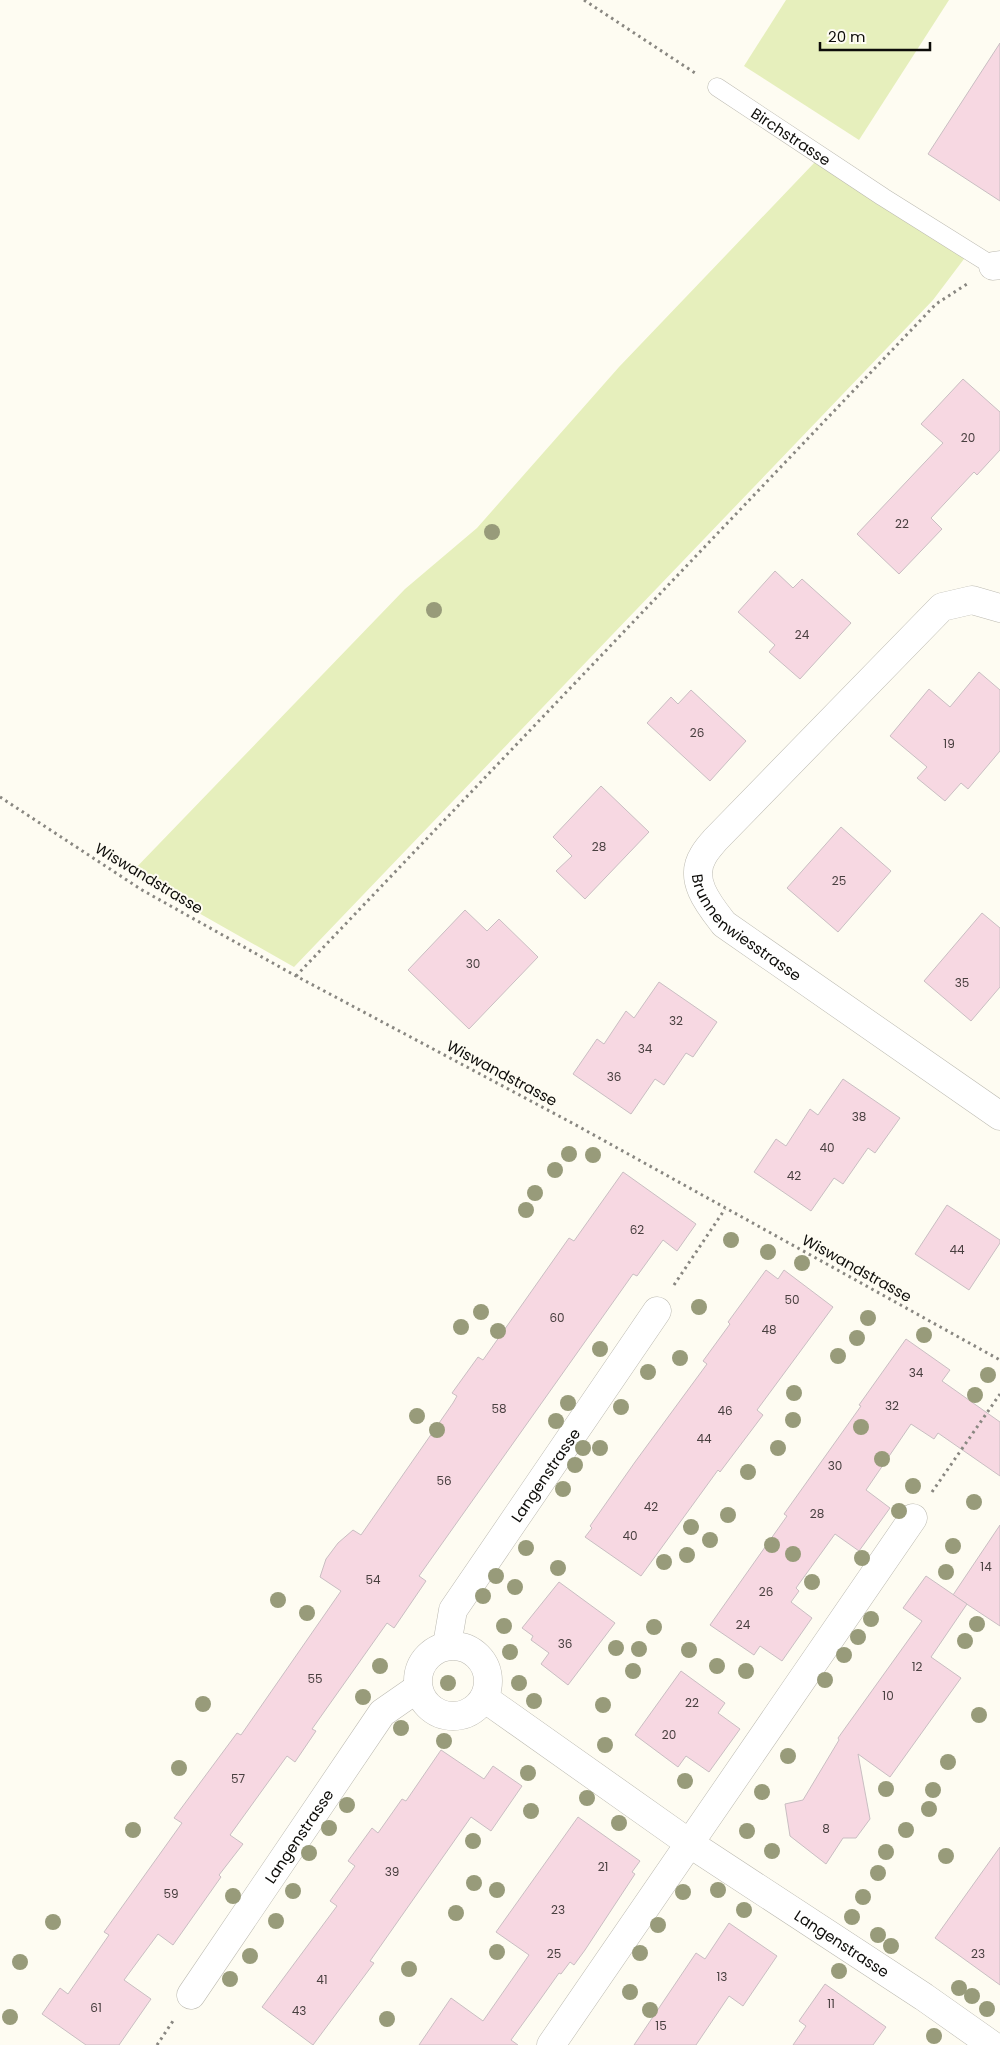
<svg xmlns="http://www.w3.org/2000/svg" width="1000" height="2045" viewBox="0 0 1000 2045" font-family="Poppins,sans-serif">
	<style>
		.green { fill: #e6efbc }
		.building { fill: #f7d8e2; stroke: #c9bec2 }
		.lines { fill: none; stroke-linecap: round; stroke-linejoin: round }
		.service-casing { stroke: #bcbab1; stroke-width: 19 }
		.minor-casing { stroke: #bcbab1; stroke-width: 29 }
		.path { stroke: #898781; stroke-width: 3; stroke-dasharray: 2.5 4; stroke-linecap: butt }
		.service { stroke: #fff; stroke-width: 18 }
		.minor { stroke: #fff; stroke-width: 28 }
		.tree { fill: #989b7a }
		.labels { text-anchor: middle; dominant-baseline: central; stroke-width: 4; stroke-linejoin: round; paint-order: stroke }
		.number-label { font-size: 12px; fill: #483f3f }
		.street-label { font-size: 15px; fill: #0d0c09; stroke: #fefcf2 }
	</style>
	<rect width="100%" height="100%" fill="#fefcf2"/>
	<g class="green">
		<polygon points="786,0 949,0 859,140 744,66"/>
		<polygon points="815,162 967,255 933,300 294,967 130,874 405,589 477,528 619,367"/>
	</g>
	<g class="building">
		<polygon points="1000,43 1000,201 928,154"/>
		<polygon points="963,379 1000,412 1000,450 977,475 974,472 931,518 942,529 899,574 857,534 943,443 921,424"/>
		<polygon points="775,571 793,588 802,579 851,623 800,679 769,652 775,645 738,612"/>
		<polygon points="979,672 1000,690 1000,751 968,789 961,783 945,801 917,778 927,767 890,736 929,689 950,707"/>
		<polygon points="691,690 746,741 710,781 647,723 671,697 678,704"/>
		<polygon points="601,786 649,832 585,899 556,871 572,856 553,837"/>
		<polygon points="841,827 891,871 838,932 787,888"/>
		<polygon points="465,910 487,931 499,919 538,957 469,1029 408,970"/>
		<polygon points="982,913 1000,928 1000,987 971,1021 924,981"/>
		<polygon points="659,982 717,1022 693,1057 686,1053 664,1085 655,1079 631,1114 573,1074 597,1039 604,1044 626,1011 634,1018"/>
		<polygon points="843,1079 900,1118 875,1153 868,1148 843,1184 834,1178 811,1211 754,1172 776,1139 786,1146 810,1109 818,1115"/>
		<polygon points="623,1172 696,1224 677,1251 663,1240 637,1276 633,1274 419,1576 426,1581 394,1628 387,1623 312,1729 316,1731 295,1762 287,1756 230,1835 243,1844 219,1875 221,1877 173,1945 158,1934 124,1980 151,1999 119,2045 86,2045 42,2014 60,1988 68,1994 109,1935 104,1932 182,1823 174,1818 237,1733 241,1735 341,1591 320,1577 326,1559 338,1543 353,1530 361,1535 453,1403 457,1396 452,1393 478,1357 483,1360 569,1238 574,1241"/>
		<polygon points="947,1205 1000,1240 1000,1243 969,1290 915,1254"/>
		<polygon points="766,1270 778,1279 784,1270 833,1307 757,1410 763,1415 720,1472 718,1470 641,1576 585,1537 592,1528 590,1526 635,1462 707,1364 703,1361 730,1324 728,1322"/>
		<polygon points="906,1339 950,1370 942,1381 1000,1422 1000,1476 938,1433 934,1439 911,1424 866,1490 890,1508 859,1551 835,1534 796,1588 799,1591 791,1602 812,1618 782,1661 760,1646 754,1655 710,1625 787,1516 784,1514 861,1406 859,1405"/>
		<polygon points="1000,1525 1000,1626 953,1595"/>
		<polygon points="926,1576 967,1604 931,1657 961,1678 890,1777 858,1754 870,1819 856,1838 843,1838 826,1864 790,1836 785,1804 803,1800 839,1740 838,1738 922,1621 903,1608"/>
		<polygon points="559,1582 615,1623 568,1685 541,1664 549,1653 531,1640 533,1636 522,1628"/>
		<polygon points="681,1671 725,1703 718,1713 740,1729 709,1772 686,1756 678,1767 635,1735"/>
		<polygon points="441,1750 484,1779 493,1766 522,1786 491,1831 471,1817 370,1961 374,1963 313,2045 262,2007 337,1906 330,1901 355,1866 348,1861 372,1828 378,1833 402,1799 406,1801"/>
		<polygon points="578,1817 640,1861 632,1872 635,1874 585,1950 574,1965 570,1962 561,1974 559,1973 537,2004 511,2040 518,2045 419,2045 451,1998 483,2021 529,1955 496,1932"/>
		<polygon points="1000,1847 1000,1985 935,1938"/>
		<polygon points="729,1923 777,1956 743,2006 729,1996 696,2045 634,2045 696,1953 705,1959"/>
		<polygon points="825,1984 886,2027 873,2045 793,2045 806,2026 799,2021"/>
	</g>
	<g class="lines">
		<g class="service-casing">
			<g id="service">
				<path id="s1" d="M717,87L883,197L993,266"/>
			</g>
		</g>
		<g class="minor-casing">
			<g id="minor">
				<polyline points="993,266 1000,265"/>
				<path id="s2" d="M1000,608L972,600L942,607L715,840C711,845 706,850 703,856C688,880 710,906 724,924L1000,1116"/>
				<path id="s3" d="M447,1645L453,1610L657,1311"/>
				<circle cx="453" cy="1681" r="35"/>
				<path id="s4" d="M484,1698L689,1843L924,1997L992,2045"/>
				<path id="s5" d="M191,1995L382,1713L418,1688"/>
				<polyline points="551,2045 913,1518"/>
			</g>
		</g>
		<g class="path">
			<polyline points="584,0 695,73"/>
			<polyline points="0,797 142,890 296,976 574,1124 1000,1360"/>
			<polyline points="296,976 936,304 967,284"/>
			<polyline points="674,1285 725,1209"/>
			<polyline points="932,1492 1000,1394"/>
			<polyline points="157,2045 173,2021"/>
		</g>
		<use href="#service" class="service"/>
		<use href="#minor" class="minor"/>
	</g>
	<g class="tree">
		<circle cx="492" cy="532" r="8"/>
		<circle cx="434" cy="610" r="8"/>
		<circle cx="569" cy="1154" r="8"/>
		<circle cx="593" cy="1155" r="8"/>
		<circle cx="555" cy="1170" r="8"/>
		<circle cx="535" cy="1193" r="8"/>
		<circle cx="526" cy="1210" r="8"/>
		<circle cx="731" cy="1240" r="8"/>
		<circle cx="768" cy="1252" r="8"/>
		<circle cx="802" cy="1263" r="8"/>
		<circle cx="699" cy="1307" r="8"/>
		<circle cx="481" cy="1312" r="8"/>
		<circle cx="868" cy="1318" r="8"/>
		<circle cx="461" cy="1327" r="8"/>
		<circle cx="498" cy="1331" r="8"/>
		<circle cx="924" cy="1335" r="8"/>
		<circle cx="857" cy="1338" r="8"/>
		<circle cx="600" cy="1349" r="8"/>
		<circle cx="838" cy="1356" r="8"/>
		<circle cx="680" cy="1358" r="8"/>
		<circle cx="648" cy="1372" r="8"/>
		<circle cx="988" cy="1375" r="8"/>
		<circle cx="794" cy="1393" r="8"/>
		<circle cx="975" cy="1395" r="8"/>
		<circle cx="568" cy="1403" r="8"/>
		<circle cx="621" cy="1407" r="8"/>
		<circle cx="417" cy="1416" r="8"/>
		<circle cx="793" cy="1420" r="8"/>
		<circle cx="556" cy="1421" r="8"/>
		<circle cx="861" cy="1427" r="8"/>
		<circle cx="437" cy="1430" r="8"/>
		<circle cx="583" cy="1448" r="8"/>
		<circle cx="600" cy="1448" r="8"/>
		<circle cx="778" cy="1448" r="8"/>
		<circle cx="882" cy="1459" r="8"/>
		<circle cx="575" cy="1465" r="8"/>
		<circle cx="748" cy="1472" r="8"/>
		<circle cx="913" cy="1486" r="8"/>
		<circle cx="563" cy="1489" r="8"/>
		<circle cx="974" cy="1502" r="8"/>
		<circle cx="899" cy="1511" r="8"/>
		<circle cx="728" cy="1515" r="8"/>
		<circle cx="691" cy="1527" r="8"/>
		<circle cx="710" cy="1540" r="8"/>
		<circle cx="772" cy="1545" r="8"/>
		<circle cx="953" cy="1546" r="8"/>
		<circle cx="526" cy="1548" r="8"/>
		<circle cx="793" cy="1554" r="8"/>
		<circle cx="687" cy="1555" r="8"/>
		<circle cx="862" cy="1558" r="8"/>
		<circle cx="664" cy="1562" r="8"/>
		<circle cx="558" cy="1568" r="8"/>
		<circle cx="946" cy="1572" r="8"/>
		<circle cx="496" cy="1576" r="8"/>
		<circle cx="812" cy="1582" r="8"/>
		<circle cx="515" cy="1587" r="8"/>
		<circle cx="483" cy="1596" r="8"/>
		<circle cx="278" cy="1600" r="8"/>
		<circle cx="307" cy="1613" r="8"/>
		<circle cx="871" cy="1619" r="8"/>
		<circle cx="977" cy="1624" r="8"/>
		<circle cx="504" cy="1626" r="8"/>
		<circle cx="654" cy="1627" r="8"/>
		<circle cx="858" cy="1637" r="8"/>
		<circle cx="965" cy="1641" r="8"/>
		<circle cx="616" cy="1648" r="8"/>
		<circle cx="639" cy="1649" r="8"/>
		<circle cx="689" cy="1650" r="8"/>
		<circle cx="510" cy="1652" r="8"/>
		<circle cx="844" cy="1655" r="8"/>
		<circle cx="380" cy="1666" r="8"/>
		<circle cx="717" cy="1666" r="8"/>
		<circle cx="633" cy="1671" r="8"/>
		<circle cx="746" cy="1671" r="8"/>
		<circle cx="825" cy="1680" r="8"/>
		<circle cx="448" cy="1683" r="8"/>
		<circle cx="519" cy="1683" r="8"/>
		<circle cx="363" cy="1697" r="8"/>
		<circle cx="534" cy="1701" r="8"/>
		<circle cx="203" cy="1704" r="8"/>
		<circle cx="603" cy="1705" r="8"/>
		<circle cx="979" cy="1715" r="8"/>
		<circle cx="401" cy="1728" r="8"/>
		<circle cx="444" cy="1741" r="8"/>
		<circle cx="605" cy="1745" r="8"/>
		<circle cx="788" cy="1756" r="8"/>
		<circle cx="948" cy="1762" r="8"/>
		<circle cx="179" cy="1768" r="8"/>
		<circle cx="528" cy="1773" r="8"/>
		<circle cx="685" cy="1781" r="8"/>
		<circle cx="886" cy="1789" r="8"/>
		<circle cx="933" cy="1790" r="8"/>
		<circle cx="762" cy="1792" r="8"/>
		<circle cx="587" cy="1798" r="8"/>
		<circle cx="347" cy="1805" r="8"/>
		<circle cx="929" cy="1809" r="8"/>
		<circle cx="531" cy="1811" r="8"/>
		<circle cx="619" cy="1823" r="8"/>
		<circle cx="329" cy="1828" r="8"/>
		<circle cx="133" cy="1830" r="8"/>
		<circle cx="906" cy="1830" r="8"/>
		<circle cx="747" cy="1831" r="8"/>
		<circle cx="473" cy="1841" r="8"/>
		<circle cx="772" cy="1851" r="8"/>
		<circle cx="886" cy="1852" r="8"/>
		<circle cx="309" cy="1853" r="8"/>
		<circle cx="946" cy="1856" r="8"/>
		<circle cx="878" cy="1873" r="8"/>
		<circle cx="474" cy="1883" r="8"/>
		<circle cx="497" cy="1890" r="8"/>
		<circle cx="718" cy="1890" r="8"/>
		<circle cx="293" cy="1891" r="8"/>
		<circle cx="683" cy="1892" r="8"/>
		<circle cx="233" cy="1896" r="8"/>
		<circle cx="863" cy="1897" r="8"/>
		<circle cx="744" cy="1910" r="8"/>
		<circle cx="456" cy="1913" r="8"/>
		<circle cx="852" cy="1917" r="8"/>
		<circle cx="276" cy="1921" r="8"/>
		<circle cx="53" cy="1922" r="8"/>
		<circle cx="658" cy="1925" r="8"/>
		<circle cx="878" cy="1935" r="8"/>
		<circle cx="891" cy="1946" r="8"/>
		<circle cx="497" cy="1952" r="8"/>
		<circle cx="640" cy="1953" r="8"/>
		<circle cx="250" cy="1956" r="8"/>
		<circle cx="20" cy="1962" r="8"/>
		<circle cx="409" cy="1969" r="8"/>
		<circle cx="839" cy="1971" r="8"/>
		<circle cx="230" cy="1979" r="8"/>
		<circle cx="959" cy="1988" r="8"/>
		<circle cx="630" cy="1992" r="8"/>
		<circle cx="972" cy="1996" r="8"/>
		<circle cx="987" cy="2009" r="8"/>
		<circle cx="650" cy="2010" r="8"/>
		<circle cx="10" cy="2017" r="8"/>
		<circle cx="387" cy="2019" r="8"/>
		<circle cx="934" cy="2036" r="8"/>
	</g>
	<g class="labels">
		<g class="number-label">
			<text x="968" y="437">20</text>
			<text x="902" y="523">22</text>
			<text x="802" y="634">24</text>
			<text x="697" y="732">26</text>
			<text x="949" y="743">19</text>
			<text x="599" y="846">28</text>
			<text x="839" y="880">25</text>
			<text x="473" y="963">30</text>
			<text x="962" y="982">35</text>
			<text x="676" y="1020">32</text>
			<text x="645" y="1048">34</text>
			<text x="614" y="1076">36</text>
			<text x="859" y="1116">38</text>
			<text x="827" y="1147">40</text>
			<text x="794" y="1175">42</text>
			<text x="637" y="1229">62</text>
			<text x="957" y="1249">44</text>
			<text x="792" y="1299">50</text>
			<text x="557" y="1317">60</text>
			<text x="769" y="1329">48</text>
			<text x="916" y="1372">34</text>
			<text x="892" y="1405">32</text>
			<text x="499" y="1408">58</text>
			<text x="725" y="1410">46</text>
			<text x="704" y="1438">44</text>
			<text x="835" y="1465">30</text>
			<text x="444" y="1480">56</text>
			<text x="651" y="1506">42</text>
			<text x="817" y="1513">28</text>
			<text x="630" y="1535">40</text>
			<text x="986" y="1566">14</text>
			<text x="373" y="1579">54</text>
			<text x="766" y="1591">26</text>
			<text x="743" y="1624">24</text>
			<text x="565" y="1643">36</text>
			<text x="917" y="1666">12</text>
			<text x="315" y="1678">55</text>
			<text x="888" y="1695">10</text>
			<text x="692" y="1702">22</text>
			<text x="669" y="1734">20</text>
			<text x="238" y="1778">57</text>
			<text x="826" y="1828">8</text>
			<text x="603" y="1866">21</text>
			<text x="392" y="1871">39</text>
			<text x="171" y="1893">59</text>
			<text x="558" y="1909">23</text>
			<text x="554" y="1953">25</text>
			<text x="978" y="1953">23</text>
			<text x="722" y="1976">13</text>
			<text x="322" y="1979">41</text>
			<text x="831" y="2003">11</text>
			<text x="96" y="2007">61</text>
			<text x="299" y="2010">43</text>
			<text x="661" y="2025">15</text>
		</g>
		<g class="street-label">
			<text stroke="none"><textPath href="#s1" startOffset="89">Birchstrasse</textPath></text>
			<text transform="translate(149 878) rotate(31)">Wiswandstrasse</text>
			<text stroke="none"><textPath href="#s2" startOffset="499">Brunnenwiesstrasse</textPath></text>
			<text transform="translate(502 1073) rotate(28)">Wiswandstrasse</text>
			<text transform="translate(857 1268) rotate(29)">Wiswandstrasse</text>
			<text stroke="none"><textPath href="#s3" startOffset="199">Langenstrasse</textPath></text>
			<text stroke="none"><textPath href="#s5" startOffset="192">Langenstrasse</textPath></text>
			<text stroke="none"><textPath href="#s4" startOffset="434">Langenstrasse</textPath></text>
		</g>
	</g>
	<path d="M820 42v8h110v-8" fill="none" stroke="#0d0c09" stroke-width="2.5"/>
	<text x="828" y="42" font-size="15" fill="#0d0c09" stroke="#fefcf2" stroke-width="4" paint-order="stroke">20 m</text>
</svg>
